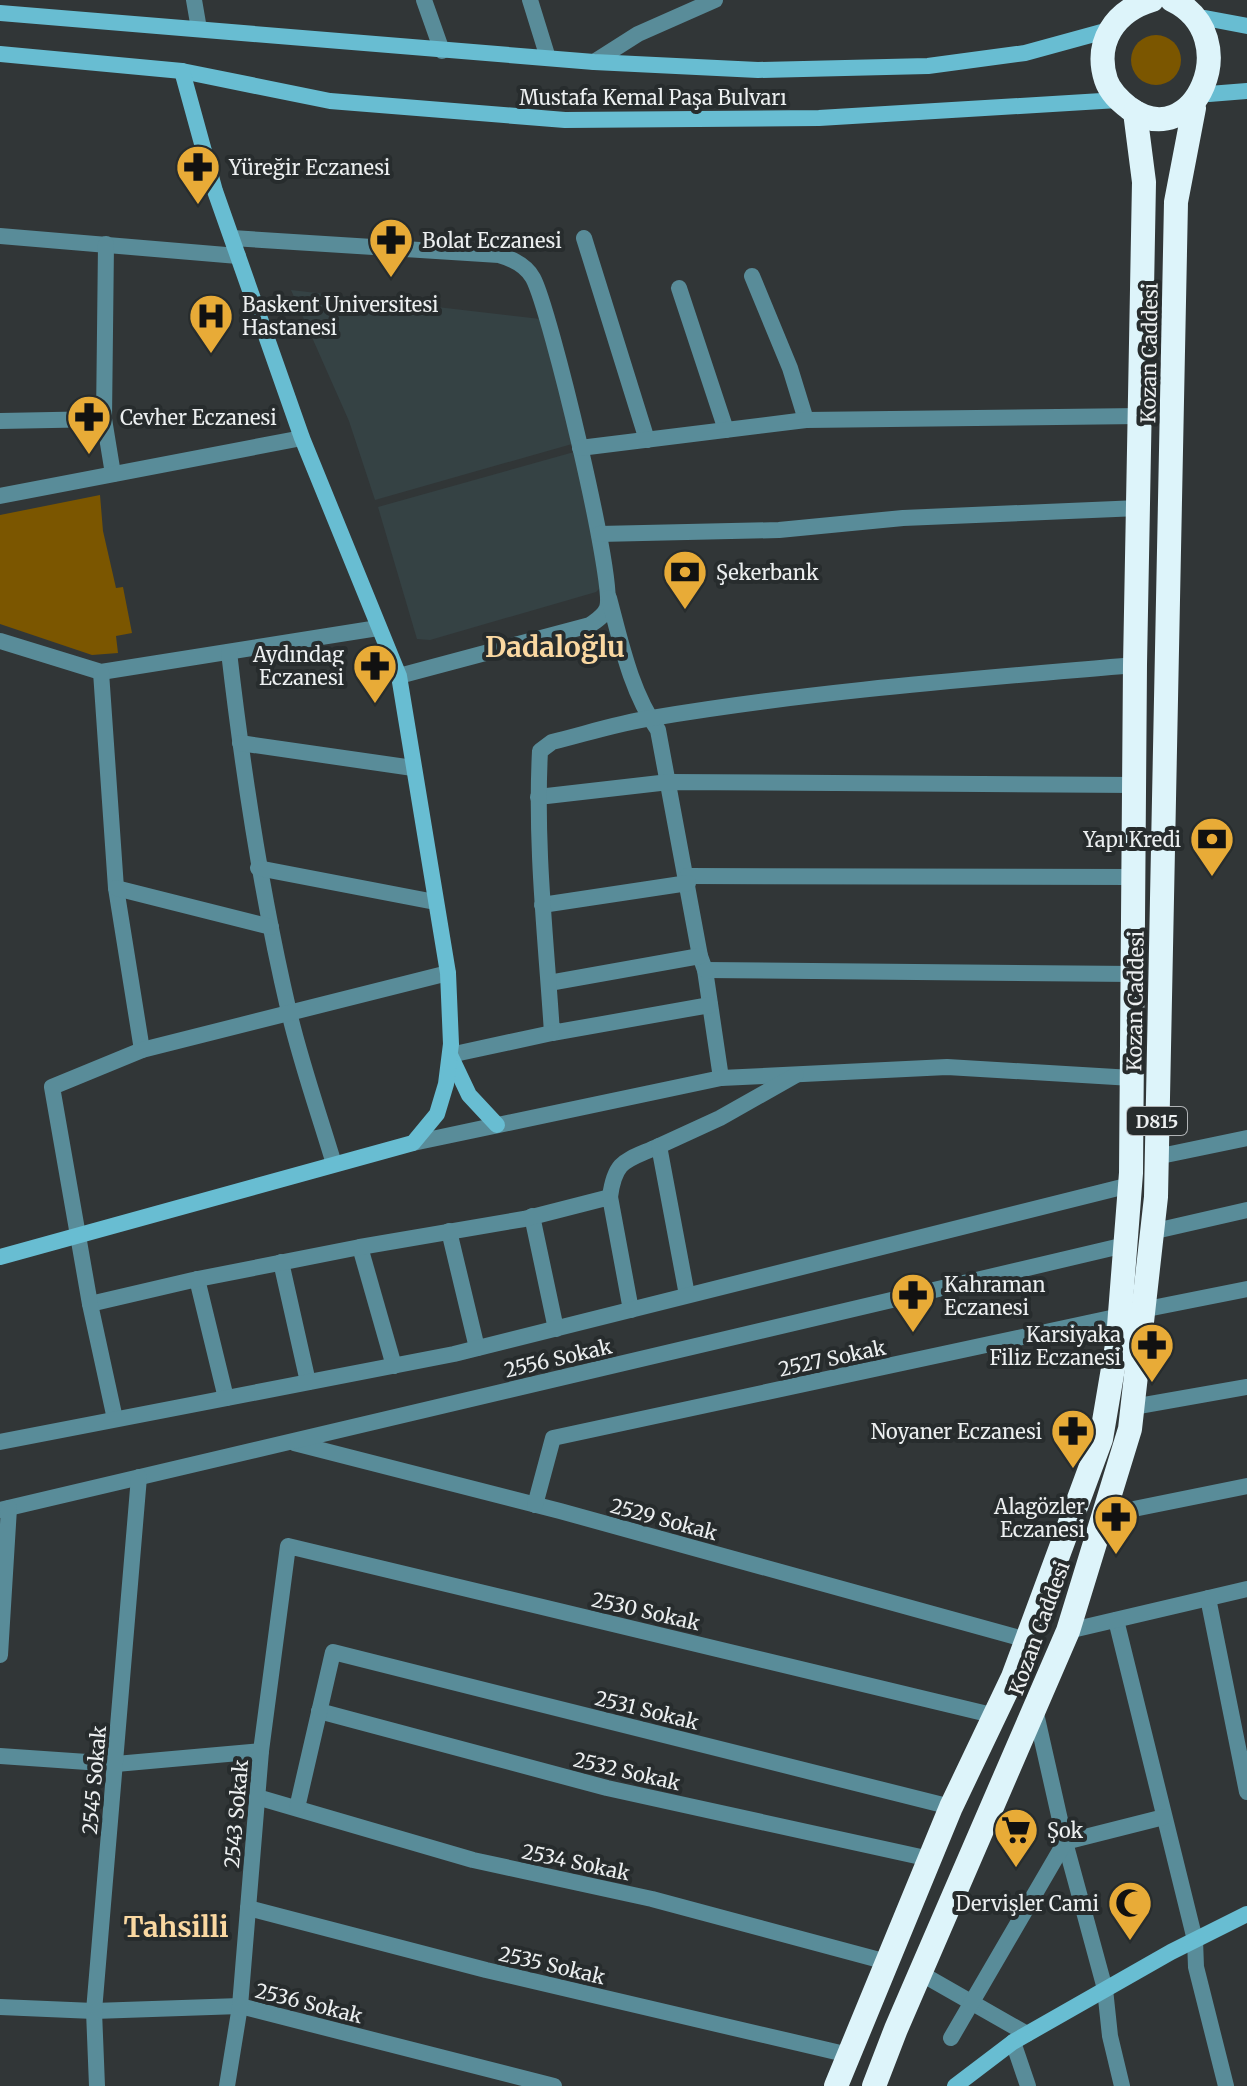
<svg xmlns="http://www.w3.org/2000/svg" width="1247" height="2086" viewBox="0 0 1247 2086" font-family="Merriweather,serif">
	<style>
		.built { fill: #354244 }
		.green { fill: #7b5600 }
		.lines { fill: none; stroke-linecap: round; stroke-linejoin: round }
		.street { stroke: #598c99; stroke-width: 16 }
		.secondary { stroke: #68bdd2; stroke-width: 16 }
		.highway { stroke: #ddf4fa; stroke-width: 24 }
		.labels { text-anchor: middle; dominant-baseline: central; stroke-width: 8; stroke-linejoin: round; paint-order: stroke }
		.shield { fill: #272c2d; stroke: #b1b4b6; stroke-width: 2 }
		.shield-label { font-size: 18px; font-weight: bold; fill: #eceff0 }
		.street-label { font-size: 20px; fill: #eceff0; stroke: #272c2d }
		.poi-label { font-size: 20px; fill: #eceff0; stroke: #272c2d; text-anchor: start }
		.district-label { font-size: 28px; font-weight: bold; fill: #fad8a1; stroke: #272c2d }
	</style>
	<rect width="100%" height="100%" fill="#313637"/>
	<g class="built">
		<polygon points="291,290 549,320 572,444 375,500 349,421"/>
		<polygon points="574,452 605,583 596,592 430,640 417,639 378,507"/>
	</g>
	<g class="green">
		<circle cx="1156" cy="60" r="25"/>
		<polygon points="100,495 103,531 116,588 123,587 132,633 116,636 118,653 92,655 0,624 0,515"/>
	</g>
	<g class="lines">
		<g class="street">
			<polyline points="194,0 199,29"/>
			<polyline points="424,0 442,51"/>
			<polyline points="530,0 548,58"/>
			<polyline points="594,62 638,34 715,0"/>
			<polyline points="0,236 238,256"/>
			<path d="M232,238L499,255C513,259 526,265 533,278C550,309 616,583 607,608C604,616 597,620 590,625L399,676"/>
			<polyline points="584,238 647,440"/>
			<polyline points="752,276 790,368 806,420"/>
			<polyline points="679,288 726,430"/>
			<polyline points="104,419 113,474"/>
			<polyline points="0,421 104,419 106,244"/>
			<polyline points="580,448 806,420 1140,416"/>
			<polyline points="0,496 302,438"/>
			<polyline points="599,534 779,530 903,518 1139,508"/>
			<path d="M609,598C621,643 631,692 658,730L700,956L705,970L721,1078"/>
			<polyline points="0,641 101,672 378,628"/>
			<path d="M229,652C243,773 261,893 289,1012C301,1063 319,1114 334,1164"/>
			<polyline points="101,672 116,888 142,1050"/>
			<polyline points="240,743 413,768"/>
			<polyline points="538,797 669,782 1136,785"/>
			<polyline points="258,868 435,902"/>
			<polyline points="687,876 1135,877"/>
			<polyline points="116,888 271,927"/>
			<polyline points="542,905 688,883"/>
			<polyline points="705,970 1134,974"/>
			<polyline points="549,983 700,956"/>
			<path d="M710,1005L552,1033C546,939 535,846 540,751L552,742C585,734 618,723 652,718C812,691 974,679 1135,665"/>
			<polyline points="450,1055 552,1033"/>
			<polyline points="413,1143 721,1078 947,1067 1132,1078"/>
			<polyline points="1156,1157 1247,1138"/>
			<path d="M610,1197C615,1159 626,1161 659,1146"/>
			<polyline points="532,1216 556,1329"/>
			<polyline points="449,1231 477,1348"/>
			<polyline points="1151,1232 1247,1210"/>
			<polyline points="360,1247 394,1366"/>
			<polyline points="281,1262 308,1382"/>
			<polyline points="197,1279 226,1398"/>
			<polyline points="687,1295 659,1146 720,1118 796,1075"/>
			<polyline points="90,1304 193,1280 360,1247 524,1219 610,1197 631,1310"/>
			<polyline points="1142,1310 1247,1289"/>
			<polyline points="1133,1407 1247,1387"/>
			<polyline points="115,1419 90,1304 52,1087 142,1050 448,973"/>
			<polyline points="0,1442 454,1354 1130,1185"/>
			<polyline points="294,1443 560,1511 1027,1640"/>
			<polyline points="535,1505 553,1438 1120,1316"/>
			<polyline points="0,1510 1125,1245"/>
			<polyline points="1104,1515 1247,1486"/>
			<polyline points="1208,1598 1247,1792"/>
			<polyline points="1116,1620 1195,1940 1196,1967 1226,2086"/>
			<polyline points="1068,1631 1247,1589"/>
			<polyline points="0,1655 9,1508"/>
			<polyline points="1035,1709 1065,1842 1105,1989 1110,2036 1122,2086"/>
			<polyline points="319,1711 607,1788 930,1859"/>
			<polyline points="0,1756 116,1764 261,1751"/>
			<polyline points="257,1797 473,1860 652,1899 887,1962"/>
			<polyline points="297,1808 333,1652 951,1807"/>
			<polyline points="248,1908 486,1970 849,2055"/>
			<polyline points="920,1973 1027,2034"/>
			<polyline points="0,2007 94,2011 240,2006 554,2086"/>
			<polyline points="951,2038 1065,1842 1164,1817"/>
			<polyline points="1013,2042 1028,2086"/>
			<polyline points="97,2086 94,2011 139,1477"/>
			<polyline points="227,2086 240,2006 261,1751 288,1546 996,1716"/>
		</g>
		<g class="secondary">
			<polyline points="0,13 594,62 758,70 928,66 1025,53 1109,30"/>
			<polyline points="1205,18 1247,26"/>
			<polyline points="0,54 182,71 330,101 565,120 819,118 1118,100"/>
			<polyline points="1209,94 1247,91"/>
			<polyline points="450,1055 469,1095 497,1125"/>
			<polyline points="0,1257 413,1143 437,1114 446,1084 451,1044 448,973 399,676 302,438 215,191 182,71"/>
			<polyline points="955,2086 1013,2042 1171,1952 1247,1914"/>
		</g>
		<g class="highway">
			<path d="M1152,0C1115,11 1094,42 1106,80C1110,92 1119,100 1129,108C1194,156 1247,36 1172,0"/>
			<polyline points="836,2086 951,1807 1013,1677 1101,1439 1118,1339 1131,1173 1135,665 1144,182 1135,112"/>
			<polyline points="874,2086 896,2029 1068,1631 1130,1429 1156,1197 1176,202 1194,108"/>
		</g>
	</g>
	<defs>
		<g id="pharmacy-pin" transform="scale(2.3)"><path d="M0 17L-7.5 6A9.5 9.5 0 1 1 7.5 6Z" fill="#e8ab37" stroke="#272c2d"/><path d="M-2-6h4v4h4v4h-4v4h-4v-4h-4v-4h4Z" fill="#111"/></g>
		<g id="hospital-pin" transform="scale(2.3)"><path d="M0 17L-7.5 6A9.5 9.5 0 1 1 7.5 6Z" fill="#e8ab37" stroke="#272c2d"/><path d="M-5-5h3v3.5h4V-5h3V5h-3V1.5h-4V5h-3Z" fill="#111"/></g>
		<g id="bank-pin" transform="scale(2.3)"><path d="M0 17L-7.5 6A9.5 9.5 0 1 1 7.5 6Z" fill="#e8ab37" stroke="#272c2d"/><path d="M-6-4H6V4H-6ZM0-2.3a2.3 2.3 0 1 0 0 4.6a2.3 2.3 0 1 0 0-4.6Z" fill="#111"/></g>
		<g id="supermarket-pin" transform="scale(2.3)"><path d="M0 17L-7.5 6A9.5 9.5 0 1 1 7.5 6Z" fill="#e8ab37" stroke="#272c2d"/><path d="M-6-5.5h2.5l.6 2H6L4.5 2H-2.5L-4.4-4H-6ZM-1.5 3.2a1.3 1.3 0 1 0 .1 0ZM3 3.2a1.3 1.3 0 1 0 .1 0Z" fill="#111"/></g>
		<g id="mosque-pin" transform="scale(2.3)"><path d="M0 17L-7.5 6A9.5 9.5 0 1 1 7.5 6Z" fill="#e8ab37" stroke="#272c2d"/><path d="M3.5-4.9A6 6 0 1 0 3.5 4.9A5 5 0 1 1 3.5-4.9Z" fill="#111"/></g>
	</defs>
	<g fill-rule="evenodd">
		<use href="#pharmacy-pin" x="198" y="167"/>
		<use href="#pharmacy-pin" x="391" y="240"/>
		<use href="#hospital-pin" x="211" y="316"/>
		<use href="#pharmacy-pin" x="89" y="417"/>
		<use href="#bank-pin" x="685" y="572"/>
		<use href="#pharmacy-pin" x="375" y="666"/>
		<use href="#bank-pin" x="1212" y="839"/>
		<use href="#pharmacy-pin" x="913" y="1295"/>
		<use href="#pharmacy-pin" x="1152" y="1345"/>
		<use href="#pharmacy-pin" x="1073" y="1431"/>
		<use href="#pharmacy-pin" x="1116" y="1517"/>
		<use href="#supermarket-pin" x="1016" y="1830"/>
		<use href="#mosque-pin" x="1130" y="1903"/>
	</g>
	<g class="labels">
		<rect class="shield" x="1127" y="1107" width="60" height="28" rx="6"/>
		<g class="shield-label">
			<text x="1157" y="1121">D815</text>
		</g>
		<g class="street-label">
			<text x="653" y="97">Mustafa Kemal Paşa Bulvarı</text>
			<text transform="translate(1149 353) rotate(-89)">Kozan Caddesi</text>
			<text transform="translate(1135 1001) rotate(-89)">Kozan Caddesi</text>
			<text transform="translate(558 1358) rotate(-13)">2556 Sokak</text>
			<text transform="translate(832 1358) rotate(-12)">2527 Sokak</text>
			<text transform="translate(664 1519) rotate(15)">2529 Sokak</text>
			<text transform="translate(646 1611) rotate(13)">2530 Sokak</text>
			<text transform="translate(1039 1628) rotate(-70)">Kozan Caddesi</text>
			<text transform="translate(647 1710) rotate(14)">2531 Sokak</text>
			<text transform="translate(627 1771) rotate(13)">2532 Sokak</text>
			<text transform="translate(94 1780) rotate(-85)">2545 Sokak</text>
			<text transform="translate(236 1814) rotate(-85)">2543 Sokak</text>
			<text transform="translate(576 1862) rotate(12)">2534 Sokak</text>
			<text transform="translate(552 1965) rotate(13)">2535 Sokak</text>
			<text transform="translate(309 2003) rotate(14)">2536 Sokak</text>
		</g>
		<g class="poi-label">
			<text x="229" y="167">Yüreğir Eczanesi</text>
			<text x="422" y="240">Bolat Eczanesi</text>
			<text x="242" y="304">Baskent Universitesi<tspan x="242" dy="23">Hastanesi</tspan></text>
			<text x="120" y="417">Cevher Eczanesi</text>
			<text x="716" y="572">Şekerbank</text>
			<text x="344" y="654" text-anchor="end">Aydındag<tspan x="344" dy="23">Eczanesi</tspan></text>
			<text x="1181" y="839" text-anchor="end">Yapı Kredi</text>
			<text x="944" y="1284">Kahraman<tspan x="944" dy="23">Eczanesi</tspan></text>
			<text x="1121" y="1334" text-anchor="end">Karsiyaka<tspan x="1121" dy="23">Filiz Eczanesi</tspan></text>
			<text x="1042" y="1431" text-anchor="end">Noyaner Eczanesi</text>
			<text x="1085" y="1506" text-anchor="end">Alagözler<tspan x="1085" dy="23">Eczanesi</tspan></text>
			<text x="1047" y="1830">Şok</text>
			<text x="1099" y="1903" text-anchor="end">Dervişler Cami</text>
		</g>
		<g class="district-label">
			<text x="555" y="647">Dadaloğlu</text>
			<text x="176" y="1927">Tahsilli</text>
		</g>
	</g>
</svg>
